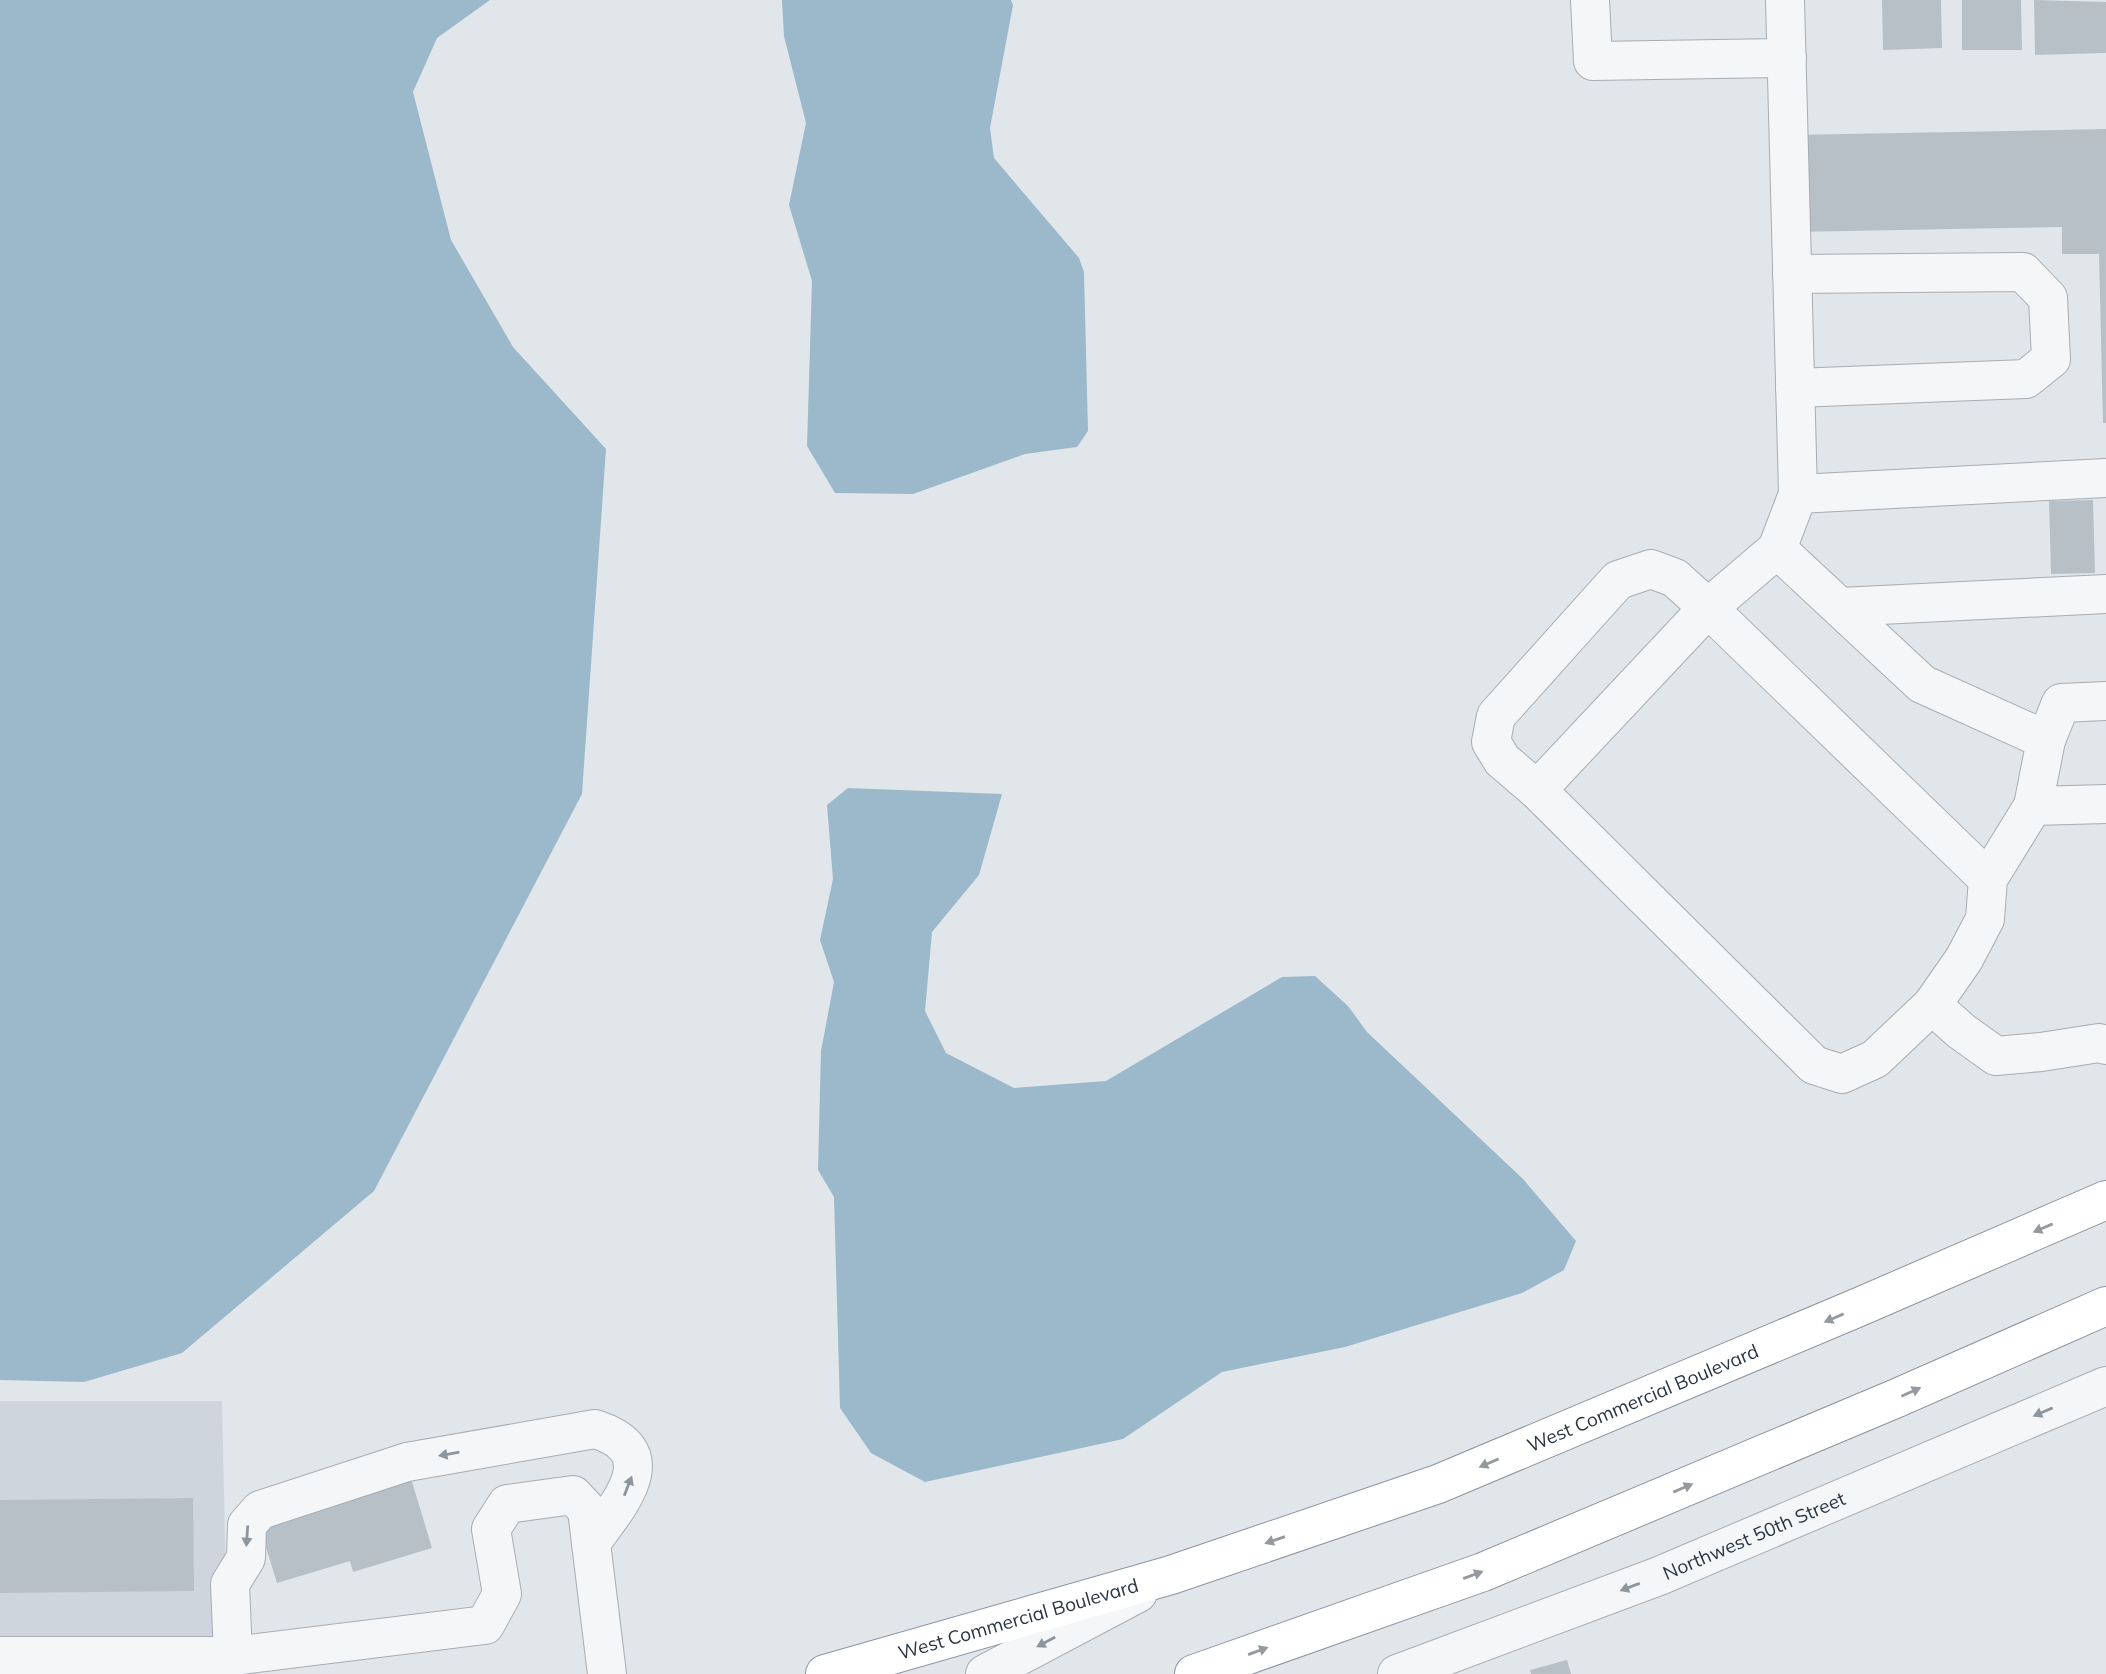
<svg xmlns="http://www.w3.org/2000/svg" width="2106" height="1674" viewBox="0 0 2106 1674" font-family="Mulish,sans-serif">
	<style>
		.built { fill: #cfd5dc }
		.water { fill: #9bb9cb }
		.building { fill: #b8c0c7 }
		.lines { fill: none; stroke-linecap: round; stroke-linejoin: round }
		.minor-casing { stroke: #a6adb4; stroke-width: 40 }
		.highway-casing { stroke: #8895a1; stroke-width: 40 }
		.minor { stroke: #f4f6f8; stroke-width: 38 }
		.highway { stroke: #fff; stroke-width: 38 }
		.oneway { fill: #949aa0 }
		.oneway2 { fill: #8e969d }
		.labels { text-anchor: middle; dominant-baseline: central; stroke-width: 7; stroke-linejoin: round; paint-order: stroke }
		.street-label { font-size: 19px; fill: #293542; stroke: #f0f4f7 }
	</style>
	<rect width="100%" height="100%" fill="#e1e6ea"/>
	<polygon class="built" points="0,1401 222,1401 228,1674 0,1674"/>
	<g class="water">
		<polygon points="0,0 490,0 437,38 413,92 451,240 513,347 606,449 582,794 374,1191 182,1353 84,1382 0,1380"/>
		<polygon points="782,0 1011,0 1013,5 990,128 994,158 1079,258 1084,272 1088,431 1077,447 1025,454 913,494 835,493 807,446 812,281 789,205 806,123 784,36"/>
		<polygon points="848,788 1002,794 979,875 932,932 925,1011 946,1053 1014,1088 1106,1081 1282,977 1315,976 1348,1006 1367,1032 1523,1179 1576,1241 1564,1270 1522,1293 1345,1347 1222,1372 1123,1439 925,1482 871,1453 840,1408 834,1197 818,1170 821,1051 834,982 820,940 833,879 827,805"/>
	</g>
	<g class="building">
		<polygon points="1882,0 1941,0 1942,48 1883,50"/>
		<polygon points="1962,0 2021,0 2022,50 1962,50"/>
		<polygon points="2034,0 2106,2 2106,53 2035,55"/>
		<polygon points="2106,129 2106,423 2103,423 2099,254 2062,254 2062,227 1794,232 1792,135"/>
		<polygon points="2093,500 2095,573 2051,574 2049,501"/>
		<polygon points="410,1475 432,1548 353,1572 350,1561 277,1583 258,1521"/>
		<polygon points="193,1498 194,1591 0,1593 0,1500"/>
		<polygon points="1567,1660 1571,1674 1531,1674 1530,1670"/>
	</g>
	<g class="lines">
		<g class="minor-casing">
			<g id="minor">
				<polyline points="1590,0 1593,61 1787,58"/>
				<polyline points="1785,0 1798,494"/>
				<polyline points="1792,274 2023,272 2048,298 2051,359 2026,379 1795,388"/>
				<polyline points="2106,478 1798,494 1777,549 1708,608 1675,578 1651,569 1618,580 1496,716 1491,742 1502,760 1537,790 1814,1065 1842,1074 1875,1059 1932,1005 1964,959 1985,919 1988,879 2033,806 2046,740 2061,703 2106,701"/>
				<polyline points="1777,549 1922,684 2046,740"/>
				<polyline points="1840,607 2106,594"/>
				<polyline points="1537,790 1708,608 1988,879"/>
				<polyline points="2033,806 2106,804"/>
				<polyline points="1932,1005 1961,1031 1996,1056 2041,1052 2099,1043 2106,1045"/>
				<polyline points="0,1656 233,1656 485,1625 502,1594 491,1529 507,1504 573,1495 587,1510 607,1674"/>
				<path d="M233,1656L230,1584L246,1558L247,1525L260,1510L407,1462L595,1429C668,1452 618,1505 591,1543"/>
				<polyline points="985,1674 1138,1593"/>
				<path id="s1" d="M1397,1674L1659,1576L2106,1386"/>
			</g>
		</g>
		<g class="highway-casing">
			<g id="highway">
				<path id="s2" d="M825,1674L1171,1575L1438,1484L1859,1307L2106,1200"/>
				<polyline points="1194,1674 1483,1572 1897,1398 2106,1306"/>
			</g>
		</g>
		<use href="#minor" class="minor"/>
		<use href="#highway" class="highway"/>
	</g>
	<defs><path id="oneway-solid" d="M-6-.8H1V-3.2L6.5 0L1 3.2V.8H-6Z" transform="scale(1.75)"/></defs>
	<g class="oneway">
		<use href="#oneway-solid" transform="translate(2043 1228) rotate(157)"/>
		<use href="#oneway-solid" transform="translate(1834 1318) rotate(157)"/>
		<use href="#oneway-solid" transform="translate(1911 1392) rotate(-24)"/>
		<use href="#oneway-solid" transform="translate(1489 1463) rotate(157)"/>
		<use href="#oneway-solid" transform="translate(1683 1488) rotate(-23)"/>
		<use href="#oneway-solid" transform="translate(1275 1540) rotate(161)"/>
		<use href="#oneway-solid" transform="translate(1473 1575) rotate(-20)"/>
		<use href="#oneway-solid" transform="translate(1258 1651) rotate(-20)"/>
	</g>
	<g class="oneway2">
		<use href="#oneway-solid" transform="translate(2043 1412) rotate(157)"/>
		<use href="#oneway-solid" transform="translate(449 1454) rotate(170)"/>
		<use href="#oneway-solid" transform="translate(628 1486) rotate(-69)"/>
		<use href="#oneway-solid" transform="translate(247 1536) rotate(94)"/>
		<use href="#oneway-solid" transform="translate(1630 1587) rotate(159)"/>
		<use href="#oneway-solid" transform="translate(1046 1642) rotate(152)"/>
	</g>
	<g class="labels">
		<g class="street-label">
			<text stroke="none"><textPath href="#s2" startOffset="864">West Commercial Boulevard</textPath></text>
			<text stroke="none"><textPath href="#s1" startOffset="383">Northwest 50th Street</textPath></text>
			<text stroke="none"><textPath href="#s2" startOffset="201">West Commercial Boulevard</textPath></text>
		</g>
	</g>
</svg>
